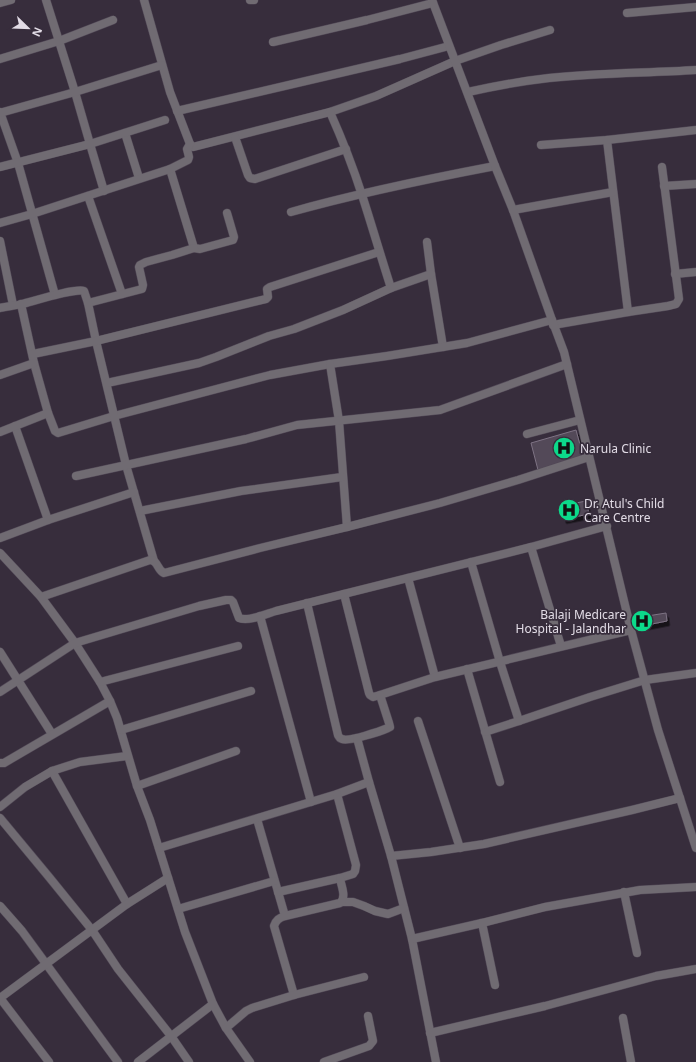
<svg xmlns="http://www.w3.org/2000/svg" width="696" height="1062" viewBox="0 0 696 1062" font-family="'Noto Sans',sans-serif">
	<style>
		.building { fill: #534858; stroke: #7e7384; filter: url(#shadow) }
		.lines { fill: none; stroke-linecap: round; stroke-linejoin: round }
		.minor-casing { stroke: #524957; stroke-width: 9 }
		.tertiary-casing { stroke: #524957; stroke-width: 9 }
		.minor { stroke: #706b72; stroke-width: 8 }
		.tertiary { stroke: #706b72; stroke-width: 8 }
		.labels { text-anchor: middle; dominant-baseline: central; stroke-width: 3.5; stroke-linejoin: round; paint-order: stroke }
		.poi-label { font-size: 12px; fill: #e2dce6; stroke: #372d3c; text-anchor: start }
	</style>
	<defs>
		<filter id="shadow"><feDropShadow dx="2.5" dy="4.5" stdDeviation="0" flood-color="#0009"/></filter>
	</defs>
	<rect width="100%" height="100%" fill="#372d3c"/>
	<g class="building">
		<polygon points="576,430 583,456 538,470 531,443"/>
		<polygon points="586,501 589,514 564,519 561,506"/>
		<polygon points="666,613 667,621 637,627 635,618"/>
	</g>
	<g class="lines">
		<g class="minor-casing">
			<g id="minor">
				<polyline points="46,0 75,92 90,144 104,191"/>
				<polyline points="144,0 170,92 190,144 193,147 330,112 376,96 455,61 501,45 550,30"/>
				<polyline points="250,0 254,0"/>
				<polyline points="0,3 11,0"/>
				<polyline points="627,13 696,7"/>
				<polyline points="273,42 367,20 433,3"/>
				<polyline points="0,59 59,41 113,20"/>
				<path d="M468,92C495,86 522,81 549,78C598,73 647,73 696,70"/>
				<polyline points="177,111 400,59 449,46"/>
				<polyline points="0,112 18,163 55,295"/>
				<path d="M330,112C342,139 353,167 362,195C372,226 381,257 391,288"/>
				<polyline points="0,113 75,92 162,65"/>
				<polyline points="125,133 139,178"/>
				<polyline points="235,137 248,175 250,178 255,179 346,149"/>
				<polyline points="607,140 628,312"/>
				<polyline points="541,145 607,140 696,130"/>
				<polyline points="0,167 90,144 165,120"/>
				<polyline points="170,169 194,248 200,249 233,240 234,237 227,213"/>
				<polyline points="664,186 696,184"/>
				<polyline points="88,196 122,294"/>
				<polyline points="513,210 613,192"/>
				<path d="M291,212C358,193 427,179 495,166"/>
				<polyline points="0,223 32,214 170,169 188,160 189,157 187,149 190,144"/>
				<polyline points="0,241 13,305"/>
				<polyline points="427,242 431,274 443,347"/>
				<polyline points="675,274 696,272"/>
				<polyline points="88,303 142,289 143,285 139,267 140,265 146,262 172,255 194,248"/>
				<polyline points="21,304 34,363 48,413 55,431 58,433 114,416 270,375 330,364 387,356 467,343 552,320"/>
				<path d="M0,308C7,306 15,306 22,304C34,301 75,288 84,291L88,303L96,341L126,465L154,561"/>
				<polyline points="553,325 628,312 668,306 676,304 679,299 662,167"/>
				<polyline points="33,354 96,341 266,299 268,297 267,289 270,287 379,252"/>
				<polyline points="330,364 339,421 347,527"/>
				<polyline points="0,375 34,363"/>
				<polyline points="107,383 199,363 216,357 269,336 294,329 343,310 391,288 431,274"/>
				<polyline points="15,426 48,520"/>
				<polyline points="0,432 48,413"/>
				<polyline points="527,434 580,420"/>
				<polyline points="76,476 246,439 297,425 440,410 567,364"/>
				<polyline points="140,511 241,491 342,477"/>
				<polyline points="0,538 48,520 134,492"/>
				<polyline points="531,547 561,646"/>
				<polyline points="0,553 41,597 75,643 100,682 110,701 117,718 137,786 150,820 185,932 213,1004 226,1028 250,1062"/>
				<polyline points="471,562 500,662 519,721"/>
				<polyline points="408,578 435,677"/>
				<polyline points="344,594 369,693 370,695 373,697 380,695 435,677 631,630"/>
				<path d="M41,597L150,560C158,560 157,570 164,573L260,548L347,527L440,503L518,480L589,457"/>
				<path d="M307,603L338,735C339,737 339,738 342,739C349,742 381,731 388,728L390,727L389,723L380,695"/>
				<polyline points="260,616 311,802"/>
				<polyline points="0,652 52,734"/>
				<polyline points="467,669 500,782"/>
				<polyline points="100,682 238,646"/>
				<path d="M0,692L75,643L199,606L226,600H231L233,602L239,618C248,622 266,614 276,611L531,547L607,526"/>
				<polyline points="418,721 460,848"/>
				<polyline points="121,730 251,691"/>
				<polyline points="485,732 519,721 590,697 645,680 696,673"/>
				<polyline points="357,738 369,782 391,856 412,939 436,1062"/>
				<polyline points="0,763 4,763 110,701"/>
				<polyline points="52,771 127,904"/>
				<polyline points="137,786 236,751"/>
				<polyline points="0,807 25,787 52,771 80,762 127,756"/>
				<polyline points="0,818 49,877 92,930 118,969 171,1036 189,1062"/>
				<polyline points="257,819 285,916"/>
				<polyline points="159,848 337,794 369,782"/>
				<polyline points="391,856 431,852 484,844 632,810 680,798"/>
				<polyline points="278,892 340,878 353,874 355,871 356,865 337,794"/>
				<polyline points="624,892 637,953"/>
				<polyline points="343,902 353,902 364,906 375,911 388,914 404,908"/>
				<polyline points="0,906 22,931 118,1062"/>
				<polyline points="178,909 274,881"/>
				<polyline points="482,923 495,985"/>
				<polyline points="412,939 482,923 545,907 640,890 696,887"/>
				<path d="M294,995L274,926C276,920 279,918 285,916L340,903C347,897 341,886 340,878"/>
				<polyline points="623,1018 631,1062"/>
				<polyline points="226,1028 246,1011 252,1008 294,995 364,977"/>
				<polyline points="430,1033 545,1006 656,976 673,973 696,969"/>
				<polyline points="49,1062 0,998 127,904 168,878"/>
				<polyline points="138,1062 213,1004"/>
				<polyline points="324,1062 369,1046 373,1041 368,1016"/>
			</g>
		</g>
		<g class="tertiary-casing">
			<polyline id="tertiary" points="432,0 495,166 513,210 552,320 564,352 631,630 658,730 696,848"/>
		</g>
		<use href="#minor" class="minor"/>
		<use href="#tertiary" class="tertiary"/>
	</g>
	<defs>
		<g id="hospital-disc" transform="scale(1.15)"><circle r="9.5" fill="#0cd98a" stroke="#372d3c"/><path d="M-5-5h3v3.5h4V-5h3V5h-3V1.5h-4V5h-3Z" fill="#111"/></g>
	</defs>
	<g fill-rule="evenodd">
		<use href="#hospital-disc" x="564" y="448"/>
		<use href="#hospital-disc" x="569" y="510"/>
		<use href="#hospital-disc" x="642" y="621"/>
	</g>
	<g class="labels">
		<g class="poi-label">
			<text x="580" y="448">Narula Clinic</text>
			<text x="584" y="503">Dr. Atul's Child<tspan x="584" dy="14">Care Centre</tspan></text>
			<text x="626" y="614" text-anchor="end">Balaji Medicare<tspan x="626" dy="14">Hospital - Jalandhar</tspan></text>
		</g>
	</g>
	<g transform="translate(28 28) rotate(113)" stroke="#372d3c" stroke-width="3" paint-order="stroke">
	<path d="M0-3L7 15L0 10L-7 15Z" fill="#e2dce6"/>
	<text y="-6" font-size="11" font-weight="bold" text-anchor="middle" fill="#e2dce6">N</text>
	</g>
</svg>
